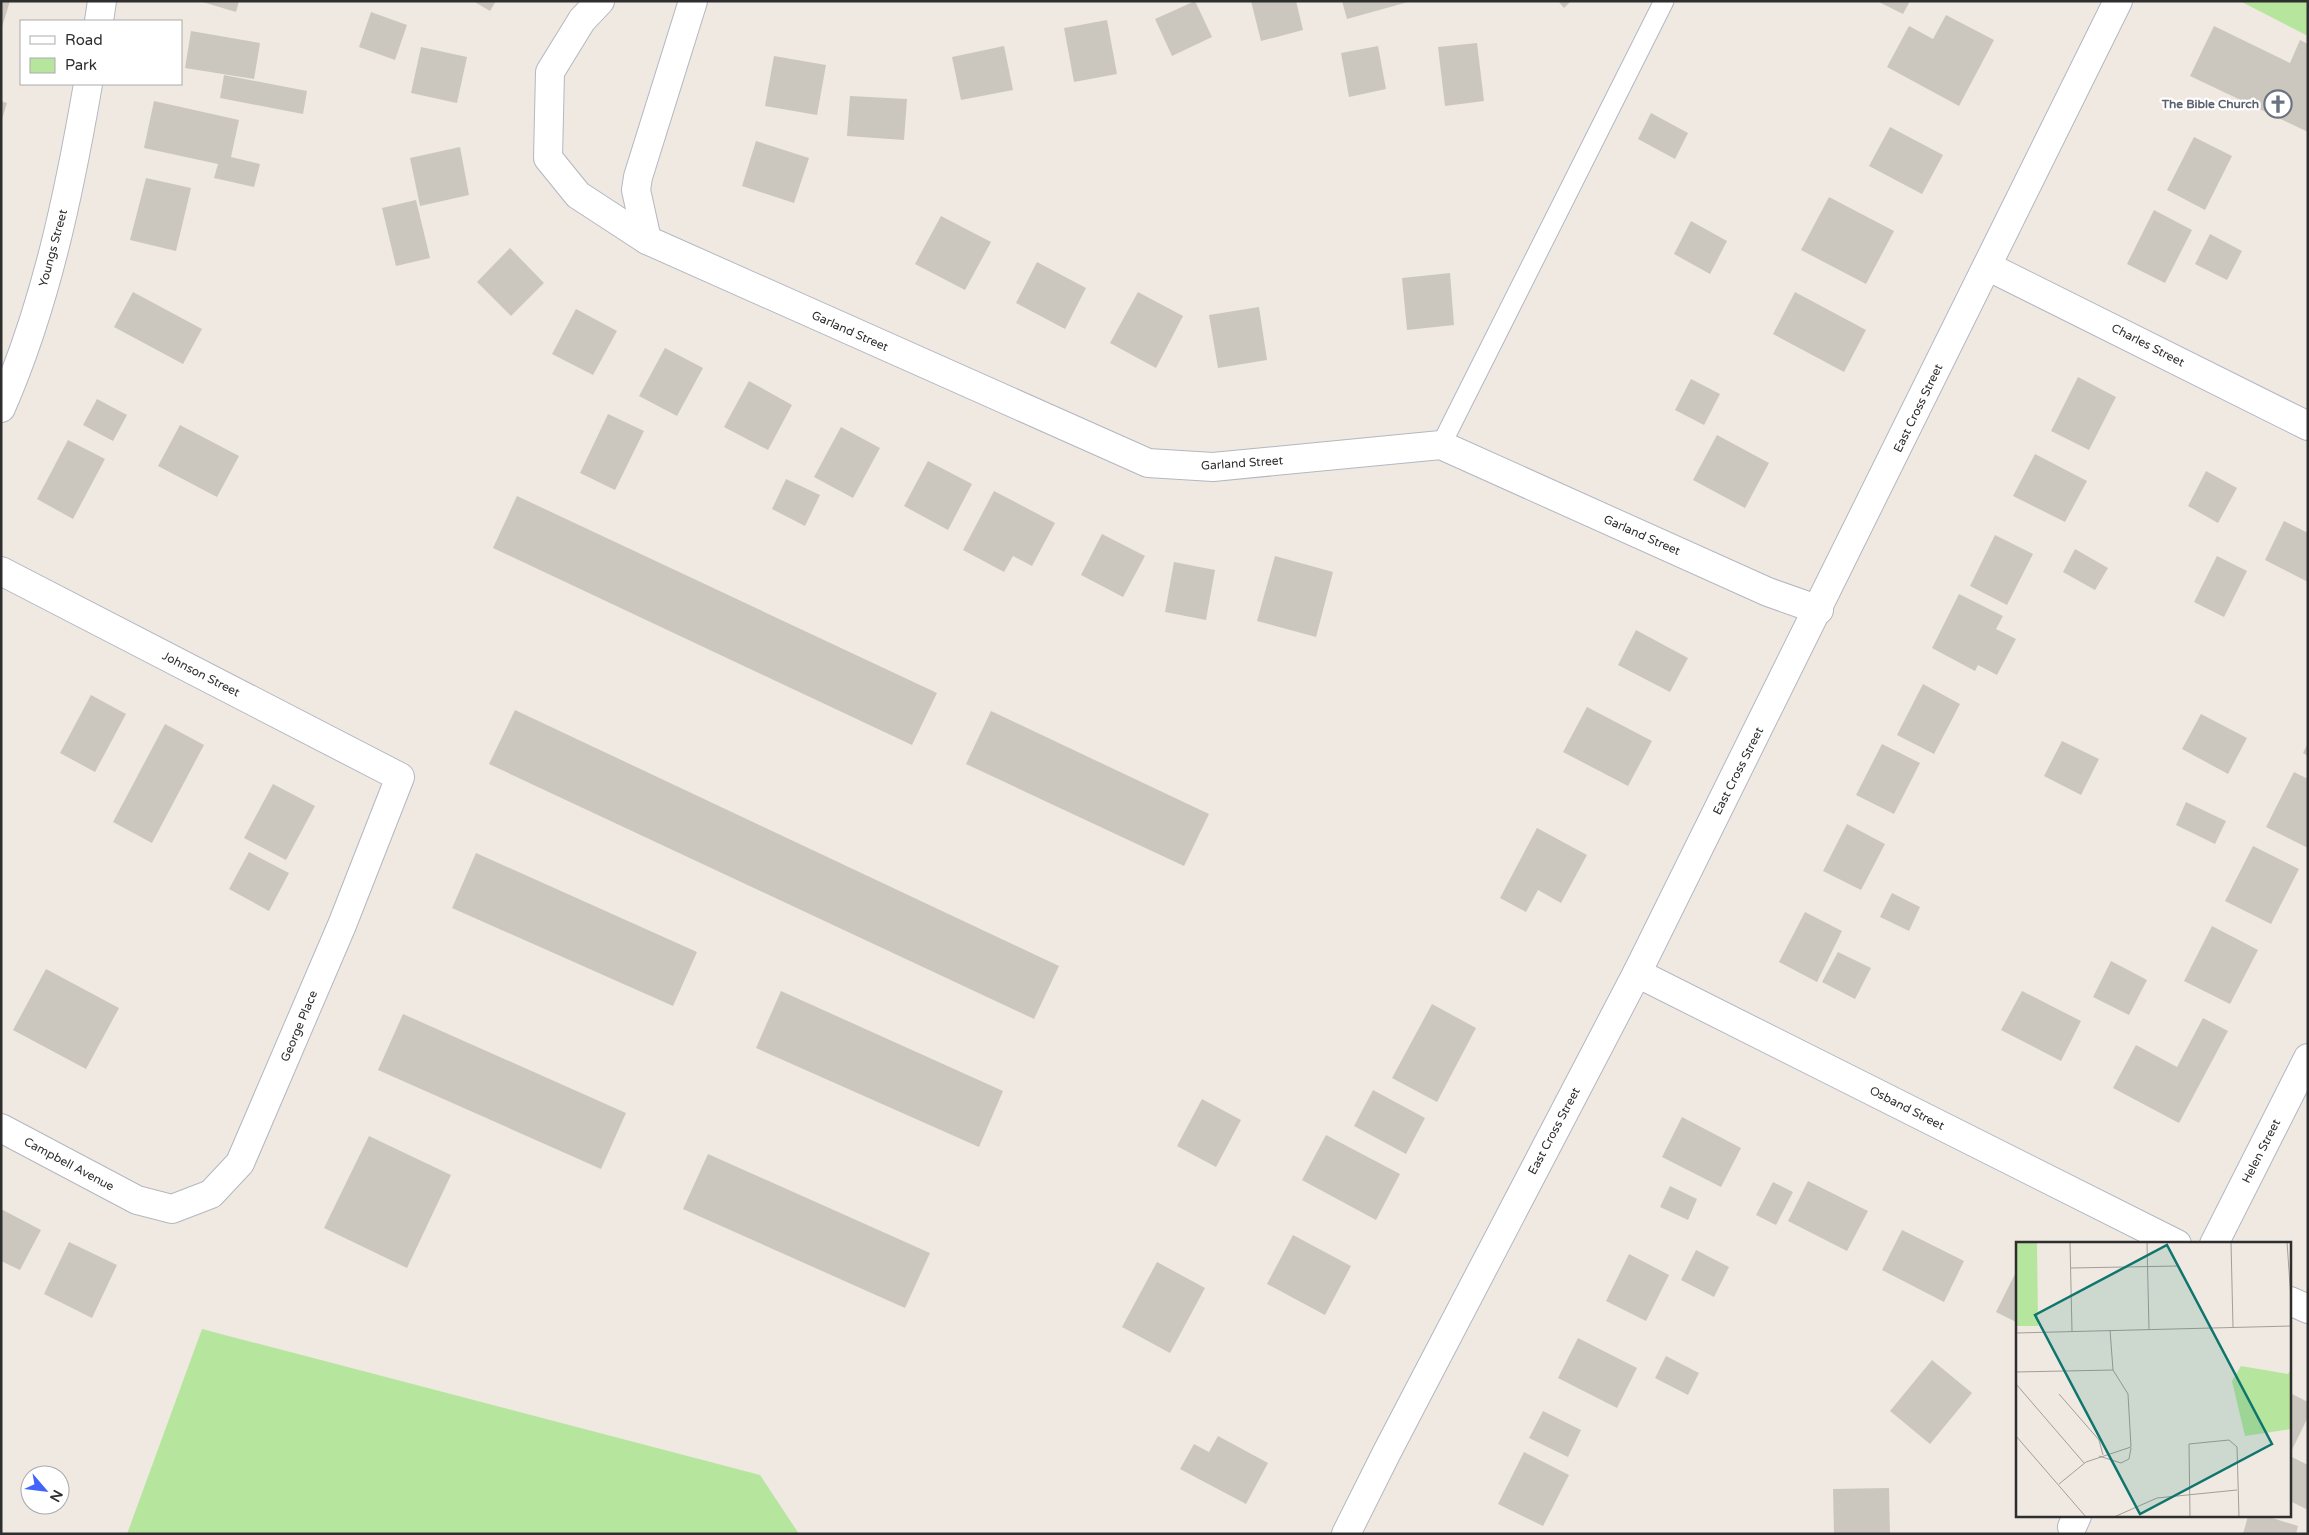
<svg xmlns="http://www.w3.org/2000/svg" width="2309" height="1535" viewBox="0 0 2309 1535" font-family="'Varela Round',sans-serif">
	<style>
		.green { fill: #b6e59e }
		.building { fill: #cbc7bf }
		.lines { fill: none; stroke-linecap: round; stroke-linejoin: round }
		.lane-casing { stroke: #b4b7c1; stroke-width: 21 }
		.street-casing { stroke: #b4b7c1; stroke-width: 30 }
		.secondary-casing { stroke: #b4b7c1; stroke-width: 30 }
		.lane { stroke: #fff; stroke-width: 19 }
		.street { stroke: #fff; stroke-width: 28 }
		.secondary { stroke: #fff; stroke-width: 28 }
		.labels { text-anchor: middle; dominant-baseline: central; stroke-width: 4.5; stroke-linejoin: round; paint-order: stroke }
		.worship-label { font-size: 12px; font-weight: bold; fill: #5b616d; stroke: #fff; text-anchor: end }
		.street-label { font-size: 12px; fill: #2e2e2e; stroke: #fff }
		.inset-road { fill: none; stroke: #a29e99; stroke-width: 1 }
		.view { fill: #0f766e; fill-opacity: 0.15; stroke: #0f766e; stroke-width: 2.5 }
		.inset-edge { fill: none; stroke: #2e2e2e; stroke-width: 2.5 }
	</style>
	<rect width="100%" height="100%" fill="#efe9e1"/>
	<g class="green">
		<polygon points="2240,1 2308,1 2308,36"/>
		<polygon points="202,1329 760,1475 799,1534 127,1534"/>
	</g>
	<g class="building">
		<polygon points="1,1 10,1 2,27 1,27"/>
		<polygon points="199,1 239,1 236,12"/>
		<polygon points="473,1 496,1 490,11"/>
		<polygon points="1195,1 1212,37 1172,56 1155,19"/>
		<polygon points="1251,1 1296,1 1303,30 1261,41"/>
		<polygon points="1342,1 1408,1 1408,2 1347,19"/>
		<polygon points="1558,1 1571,1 1564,8"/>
		<polygon points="1877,1 1910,1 1903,14"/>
		<polygon points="371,12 407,25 395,60 359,47"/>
		<polygon points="1946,15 1994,40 1959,106 1887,67 1909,26 1933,39"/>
		<polygon points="1107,20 1117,74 1074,82 1064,28"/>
		<polygon points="2214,26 2290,63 2300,40 2308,44 2308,132 2190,76"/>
		<polygon points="191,31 260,43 254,79 185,68"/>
		<polygon points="1477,43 1484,101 1445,106 1438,47"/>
		<polygon points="1004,46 1013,90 961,100 952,57"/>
		<polygon points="1378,46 1386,89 1349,97 1341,53"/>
		<polygon points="421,47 467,57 457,103 411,93"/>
		<polygon points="774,56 826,65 817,115 765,106"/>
		<polygon points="224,75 307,91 303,114 220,98"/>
		<polygon points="850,96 907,99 904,140 847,136"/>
		<polygon points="1,101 7,103 2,119 1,119"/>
		<polygon points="154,101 239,120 231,157 260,164 254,187 214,178 218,164 144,148"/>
		<polygon points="1651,113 1688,133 1675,159 1638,139"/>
		<polygon points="1890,127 1943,155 1922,194 1869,166"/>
		<polygon points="2194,137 2232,156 2205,210 2167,190"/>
		<polygon points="756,141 809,158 794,203 742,186"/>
		<polygon points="460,147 469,195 420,206 410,158"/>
		<polygon points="146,178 191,188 176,251 130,240"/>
		<polygon points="1829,197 1894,231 1866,284 1801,250"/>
		<polygon points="416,200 430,258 396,266 382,208"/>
		<polygon points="2154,210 2192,230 2165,283 2127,264"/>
		<polygon points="941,216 991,242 965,290 915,264"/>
		<polygon points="1691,221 1727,241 1710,274 1674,254"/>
		<polygon points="2210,234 2242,251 2227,280 2195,264"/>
		<polygon points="510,248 544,283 511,316 477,282"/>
		<polygon points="1037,262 1086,288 1065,329 1016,303"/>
		<polygon points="1450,273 1454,325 1407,330 1402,278"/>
		<polygon points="133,292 202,329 183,364 114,327"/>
		<polygon points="1138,292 1183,316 1156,368 1110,343"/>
		<polygon points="1795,292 1866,330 1844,372 1773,334"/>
		<polygon points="1259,307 1267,360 1218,368 1209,315"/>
		<polygon points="576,309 617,331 593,375 552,354"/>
		<polygon points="665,348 703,368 677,416 639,396"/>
		<polygon points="2078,377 2116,397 2089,450 2051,431"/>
		<polygon points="1691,379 1720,394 1704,425 1675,410"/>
		<polygon points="749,381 792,405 768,450 724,427"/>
		<polygon points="97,399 127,415 113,441 83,425"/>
		<polygon points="608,414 644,431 615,490 580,473"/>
		<polygon points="180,425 239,456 217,497 158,466"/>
		<polygon points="841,427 880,448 853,498 814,477"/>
		<polygon points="1717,435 1769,463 1745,508 1693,480"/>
		<polygon points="68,440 105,459 73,519 37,499"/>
		<polygon points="2035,454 2087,481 2065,522 2013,496"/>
		<polygon points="928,461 972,484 948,530 904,506"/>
		<polygon points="2206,471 2237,488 2218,523 2188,506"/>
		<polygon points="786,479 820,495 805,526 772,509"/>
		<polygon points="994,491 1055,523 1032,566 1013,556 1004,572 963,550"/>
		<polygon points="517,496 937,693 912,745 493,548"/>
		<polygon points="2284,521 2308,533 2308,582 2265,560"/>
		<polygon points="1102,534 1145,556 1123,597 1081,575"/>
		<polygon points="1995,535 2033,554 2007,605 1970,586"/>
		<polygon points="2075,549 2108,568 2095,590 2063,572"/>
		<polygon points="1275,556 1333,572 1316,637 1257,621"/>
		<polygon points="2217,556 2247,571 2224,617 2194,602"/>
		<polygon points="1174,562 1215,570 1206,620 1165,612"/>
		<polygon points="1959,594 2003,616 1996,629 2016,639 1997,675 1978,665 1975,671 1932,648"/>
		<polygon points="1636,630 1688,658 1670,692 1618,665"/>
		<polygon points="1923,684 1960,704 1934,754 1897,735"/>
		<polygon points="91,695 126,714 95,772 60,753"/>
		<polygon points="1587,707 1652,741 1628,786 1563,752"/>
		<polygon points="515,710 1059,966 1034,1019 489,764"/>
		<polygon points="991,711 1209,814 1184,866 966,764"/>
		<polygon points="2201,714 2247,738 2228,774 2182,749"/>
		<polygon points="165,724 204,745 152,843 113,822"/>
		<polygon points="2062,741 2099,759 2081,795 2044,776"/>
		<polygon points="2308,743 2308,756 2303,753"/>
		<polygon points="1882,744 1920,763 1894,814 1856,795"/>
		<polygon points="2294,772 2308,779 2308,848 2266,827"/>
		<polygon points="273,784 315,806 286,860 244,838"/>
		<polygon points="2186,802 2226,821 2215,844 2176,825"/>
		<polygon points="1847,824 1885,844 1861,890 1823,871"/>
		<polygon points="1537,828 1587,855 1561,903 1538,890 1526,912 1500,898"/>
		<polygon points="2253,846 2299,869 2271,924 2225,901"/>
		<polygon points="249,852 289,873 269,911 229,889"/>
		<polygon points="476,853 697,952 673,1006 452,908"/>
		<polygon points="1892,893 1920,907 1909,931 1880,917"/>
		<polygon points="1805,912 1842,931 1817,982 1779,962"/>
		<polygon points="2212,926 2258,950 2230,1004 2184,981"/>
		<polygon points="1838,952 1871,968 1855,999 1822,982"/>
		<polygon points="2111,961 2147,980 2129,1015 2093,997"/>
		<polygon points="46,969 119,1008 86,1069 13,1030"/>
		<polygon points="781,991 1003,1091 979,1147 756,1048"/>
		<polygon points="2022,991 2081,1021 2061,1061 2001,1030"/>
		<polygon points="1432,1004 1476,1028 1437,1102 1392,1078"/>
		<polygon points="403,1014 626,1113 601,1169 378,1070"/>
		<polygon points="2203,1018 2228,1031 2179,1123 2113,1088 2136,1045 2177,1067"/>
		<polygon points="1373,1090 1425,1118 1406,1154 1354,1126"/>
		<polygon points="1202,1099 1241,1120 1216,1167 1177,1146"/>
		<polygon points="1682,1117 1741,1148 1721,1187 1662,1157"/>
		<polygon points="1326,1135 1400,1174 1376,1220 1302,1180"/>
		<polygon points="369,1136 451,1175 407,1268 324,1228"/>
		<polygon points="708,1154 930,1253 905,1308 683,1209"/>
		<polygon points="1808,1181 1868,1211 1847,1251 1788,1221"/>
		<polygon points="1773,1182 1793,1192 1776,1225 1756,1215"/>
		<polygon points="1670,1186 1697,1199 1688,1220 1660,1207"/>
		<polygon points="1,1209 41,1230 20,1270 1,1261"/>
		<polygon points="1902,1230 1964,1261 1944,1302 1882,1270"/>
		<polygon points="1293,1235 1351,1266 1325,1315 1267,1284"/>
		<polygon points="69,1242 117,1265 92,1318 44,1294"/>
		<polygon points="1696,1250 1729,1267 1714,1297 1681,1280"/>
		<polygon points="1629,1254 1669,1275 1646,1321 1606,1301"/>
		<polygon points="1157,1262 1205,1288 1170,1353 1122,1327"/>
		<polygon points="2016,1272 2018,1272 2018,1323 1996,1312"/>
		<polygon points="1578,1338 1637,1368 1617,1408 1558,1378"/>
		<polygon points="1666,1356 1699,1373 1688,1395 1655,1378"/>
		<polygon points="1932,1360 1972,1393 1930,1444 1890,1411"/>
		<polygon points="2290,1393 2308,1402 2308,1417 2290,1454"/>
		<polygon points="1543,1411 1581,1430 1568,1457 1529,1438"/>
		<polygon points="1218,1436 1268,1463 1246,1504 1180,1469 1194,1444 1209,1452"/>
		<polygon points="1524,1452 1569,1475 1543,1526 1498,1504"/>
		<polygon points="2290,1456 2308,1465 2308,1510 2290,1501"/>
		<polygon points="1889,1488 1890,1534 1834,1534 1833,1489"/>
		<polygon points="2248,1516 2266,1516 2298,1526 2296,1534 2243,1534"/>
	</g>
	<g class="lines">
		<g class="lane-casing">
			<polyline id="lane" points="1441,445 1664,1"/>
		</g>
		<g class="street-casing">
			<g id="street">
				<polyline points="600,1 582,20 550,72 548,158 578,195 647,240"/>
				<polyline points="693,1 638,177 636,190 647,240 1148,463 1213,467 1441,445 1768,592 1819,610"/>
				<polyline points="99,21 102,1"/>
				<polyline points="1987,266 2308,426"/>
				<path d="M1,408C46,305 69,194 88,84"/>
				<polyline points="1,571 400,777 342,925 240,1163 211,1194 172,1209 137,1200 1,1128"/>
				<polyline points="1637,973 2177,1244"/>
				<polyline points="2214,1244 2308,1058"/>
				<polyline points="2290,1301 2308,1309"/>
				<polyline points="2072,1527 2077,1516"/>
			</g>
		</g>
		<g class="secondary-casing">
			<polyline id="secondary" points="1346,1534 1387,1452 1637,973 2118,1"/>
		</g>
		<use href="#lane" class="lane"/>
		<use href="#street" class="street"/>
		<use href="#secondary" class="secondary"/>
	</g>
	<defs>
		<g id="church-ring" transform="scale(1.4375)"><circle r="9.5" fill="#fff" stroke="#6b7280" stroke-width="1.5"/><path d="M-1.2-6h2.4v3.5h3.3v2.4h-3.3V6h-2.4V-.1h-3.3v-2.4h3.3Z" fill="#6b7280"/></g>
	</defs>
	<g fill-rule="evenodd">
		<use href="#church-ring" x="2278" y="104"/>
	</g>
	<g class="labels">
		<g class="worship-label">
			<text x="2259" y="104">The Bible Church</text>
		</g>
		<g class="street-label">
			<text transform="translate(53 248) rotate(-75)">Youngs Street</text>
			<text transform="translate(850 331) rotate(24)">Garland Street</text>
			<text transform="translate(2148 345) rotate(27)">Charles Street</text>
			<text transform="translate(1918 408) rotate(-64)">East Cross Street</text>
			<text transform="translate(1242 463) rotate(-4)">Garland Street</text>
			<text transform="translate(1642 535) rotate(24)">Garland Street</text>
			<text transform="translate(201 674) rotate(27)">Johnson Street</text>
			<text transform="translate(1738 771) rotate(-63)">East Cross Street</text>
			<text transform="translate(299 1026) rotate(-67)">George Place</text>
			<text transform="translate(1907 1108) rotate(27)">Osband Street</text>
			<text transform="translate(1554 1131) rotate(-62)">East Cross Street</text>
			<text transform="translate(2261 1151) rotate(-63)">Helen Street</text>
			<text transform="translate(69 1164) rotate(28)">Campbell Avenue</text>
		</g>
	</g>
	<g transform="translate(2016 1242)">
		<rect width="275" height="275" fill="#efe9e1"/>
		<path d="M0,0H21L22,84H0ZM225,124L272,132L275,127V187L229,194L216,139Z" fill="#b6e59e"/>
		<path class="inset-road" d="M54,0L56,89M131,0L133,87M215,0L217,85M271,0L275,57M55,26L161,24M0,91L275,84M0,130L97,128M0,142L68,221M43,152L83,198L87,213M0,194L70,275M83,214L105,221L113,217L115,206M43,242L70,220L115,205L112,152L97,128L94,88M98,275L141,256L221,248M174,275L173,202L213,198L221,205L223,275"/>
		<path class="view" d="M151,3L256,202L124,272L19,73Z"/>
		<rect width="275" height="275" class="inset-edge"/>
	</g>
	<rect width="2309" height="1535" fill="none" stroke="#2e2e2e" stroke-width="5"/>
	<rect x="20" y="20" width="162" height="65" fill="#ffffff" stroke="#ababab"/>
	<rect x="30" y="36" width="25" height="8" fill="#ffffff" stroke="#ababab"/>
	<text x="65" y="45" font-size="15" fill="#2e2e2e">Road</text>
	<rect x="30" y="58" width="25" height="15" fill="#b6e59e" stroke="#ababab"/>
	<text x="65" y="70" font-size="15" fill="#2e2e2e">Park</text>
	<g transform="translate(45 1490) rotate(118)"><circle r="24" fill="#ffffff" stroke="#ababab"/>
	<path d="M0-4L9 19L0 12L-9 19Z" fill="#4264fb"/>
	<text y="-8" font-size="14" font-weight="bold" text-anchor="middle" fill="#2e2e2e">N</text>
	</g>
</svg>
